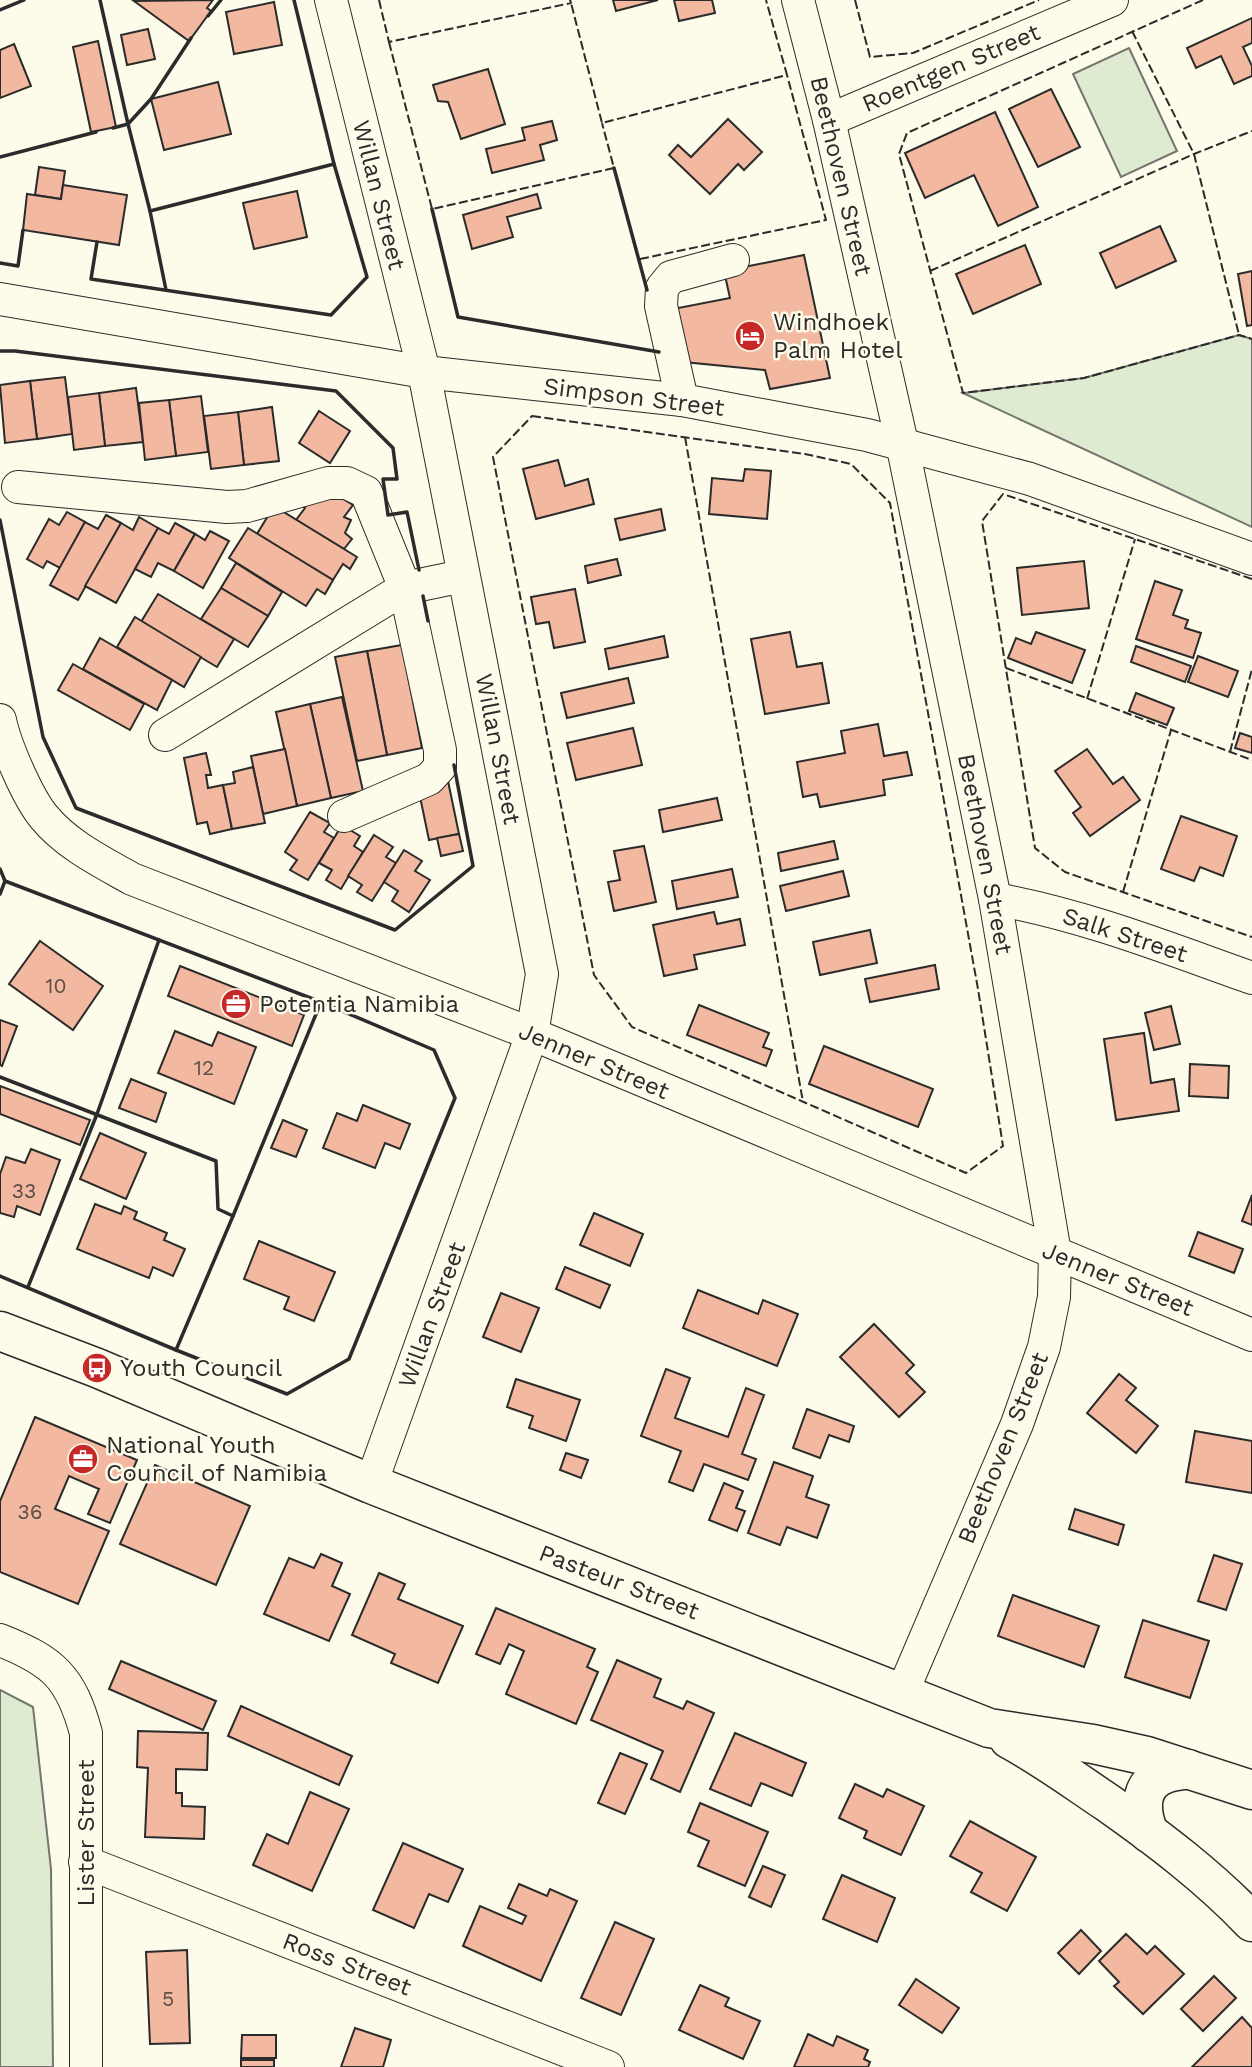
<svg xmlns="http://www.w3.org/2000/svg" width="1252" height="2067" viewBox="0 0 1252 2067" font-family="'Work Sans',sans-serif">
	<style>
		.green { fill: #deebd1; stroke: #74746e; stroke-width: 2 }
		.building { fill: #f2b8a0; stroke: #2b2b2b; stroke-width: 2 }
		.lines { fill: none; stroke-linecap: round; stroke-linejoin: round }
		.minor-casing { stroke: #2b2b2b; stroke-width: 34 }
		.major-casing { stroke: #2b2b2b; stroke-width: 41 }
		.minor { stroke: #fdfbea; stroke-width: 32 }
		.major { stroke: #fdfbea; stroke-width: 38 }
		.fence { stroke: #2b2b2b; stroke-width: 2; stroke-dasharray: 9 3.5; stroke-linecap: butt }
		.wall { stroke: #2b2b2b; stroke-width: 3.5 }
		.labels { text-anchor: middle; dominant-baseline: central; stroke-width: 5; stroke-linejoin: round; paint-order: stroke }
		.number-label { font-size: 21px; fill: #5d4e48 }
		.street-label { font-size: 24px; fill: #2b2b2b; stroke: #fdfbea }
		.poi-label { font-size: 24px; fill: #2b2b2b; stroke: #fdfbea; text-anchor: start }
	</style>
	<rect width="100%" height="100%" fill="#fdfbea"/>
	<g class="green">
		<polygon points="1129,48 1177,151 1121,177 1073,74"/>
		<polygon points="1239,335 1252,339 1252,527 963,393 1084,378"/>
		<polygon points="0,1690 33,1707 51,1869 53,2067 0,2067"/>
	</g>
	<g class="building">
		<polygon points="213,0 207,8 211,11 189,41 134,1"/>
		<polygon points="613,0 658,0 616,11"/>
		<polygon points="674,0 712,0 715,13 679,21"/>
		<polygon points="274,2 282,45 234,54 226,12"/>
		<polygon points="1252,18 1252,43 1243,47 1252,66 1252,76 1234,84 1221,56 1196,68 1187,48"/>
		<polygon points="148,29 155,59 127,65 121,35"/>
		<polygon points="98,41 116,127 91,132 73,47"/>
		<polygon points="14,44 31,86 0,98 0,50"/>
		<polygon points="488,69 505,124 461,139 448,102 438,101 433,85"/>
		<polygon points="218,82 231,134 164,150 151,99"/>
		<polygon points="1051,89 1080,147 1038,167 1009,109"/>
		<polygon points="995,112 1038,207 998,226 974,175 925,198 905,153"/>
		<polygon points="728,119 762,152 744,170 738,164 710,194 669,155 678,145 691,157"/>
		<polygon points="552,121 557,140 540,145 544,160 492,173 486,149 525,140 522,128"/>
		<polygon points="39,167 65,171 61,199 35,195"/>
		<polygon points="63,185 127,195 119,245 23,230 27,194 61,199"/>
		<polygon points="297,191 307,237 254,249 243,203"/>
		<polygon points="537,194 541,208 507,217 513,237 472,249 463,215"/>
		<polygon points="1160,226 1176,261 1116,288 1100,253"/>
		<polygon points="1025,245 1041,284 973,314 956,274"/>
		<polygon points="804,255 830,378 770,389 765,370 684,362 673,309 730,298 724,271"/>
		<polygon points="1252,271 1252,325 1247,326 1238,274"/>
		<polygon points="65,377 72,434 37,439 30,381"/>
		<polygon points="30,381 37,439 5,443 0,385"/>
		<polygon points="136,388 143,442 105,446 99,393"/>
		<polygon points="99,393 105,446 74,450 68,397"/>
		<polygon points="201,396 208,452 176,456 169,400"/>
		<polygon points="169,400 176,456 145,460 139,403"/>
		<polygon points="272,407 279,461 244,465 238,412"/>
		<polygon points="319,411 350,431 330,463 299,443"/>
		<polygon points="238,412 244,465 211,469 204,416"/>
		<polygon points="558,460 565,486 588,479 594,504 536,519 523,469"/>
		<polygon points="745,469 771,471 767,519 709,514 712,478 743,481"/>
		<polygon points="305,476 353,505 344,517 351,520 345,533 352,539 344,549 296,520 305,508 298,504"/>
		<polygon points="274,506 357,557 350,569 343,564 333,580 257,534"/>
		<polygon points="661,509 665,530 620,540 615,519"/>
		<polygon points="67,512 85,522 60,568 47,561 43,568 27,559 49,519 59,525"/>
		<polygon points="106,515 121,523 78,600 50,585 85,522 98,529"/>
		<polygon points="139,517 158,528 116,603 85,586 121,523 133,530"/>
		<polygon points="175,523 195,534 174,571 158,563 151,577 135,569 158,528 169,534"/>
		<polygon points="248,528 333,580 325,594 317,589 306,606 229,558"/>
		<polygon points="210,531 229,541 203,588 174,571 195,534 205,540"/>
		<polygon points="617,559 621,575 588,583 585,566"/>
		<polygon points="1084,561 1089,608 1022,615 1017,568"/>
		<polygon points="236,563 282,592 268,616 221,588"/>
		<polygon points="1155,581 1182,590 1173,615 1188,620 1185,628 1201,633 1193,658 1136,639"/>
		<polygon points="221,588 268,616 248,647 201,619"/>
		<polygon points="575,589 585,642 554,648 549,622 536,624 531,597"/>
		<polygon points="158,594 234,639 217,667 141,622"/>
		<polygon points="135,617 201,657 184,687 117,647"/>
		<polygon points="790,632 797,667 822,663 829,703 765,714 751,639"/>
		<polygon points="1036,632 1085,650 1072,683 1008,658 1016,638 1031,644"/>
		<polygon points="664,636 668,657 609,669 605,649"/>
		<polygon points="100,638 172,680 157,710 83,669"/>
		<polygon points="402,645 422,748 387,755 367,651"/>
		<polygon points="1136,646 1191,666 1185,682 1131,662"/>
		<polygon points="367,651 387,755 357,761 335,657"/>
		<polygon points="1198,656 1238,671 1228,697 1188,682"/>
		<polygon points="73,664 144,704 130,730 58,690"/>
		<polygon points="628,678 634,703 567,718 561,693"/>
		<polygon points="1136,693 1174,708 1167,725 1129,711"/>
		<polygon points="342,697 363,791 331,798 310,704"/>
		<polygon points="310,704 331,798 297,806 276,712"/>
		<polygon points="878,724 884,756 907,752 912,775 883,780 885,795 820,807 817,794 803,797 797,762 845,753 841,731"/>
		<polygon points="633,728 642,765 576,780 567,743"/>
		<polygon points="1240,733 1252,737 1252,753 1235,748"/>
		<polygon points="285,749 297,806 263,814 251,756"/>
		<polygon points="1087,749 1113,784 1123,777 1140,800 1090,836 1073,813 1081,807 1055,771"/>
		<polygon points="206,753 211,775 206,775 208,788 223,785 232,829 210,834 207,822 197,824 184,758"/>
		<polygon points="253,767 265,823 232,829 223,785 235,783 233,772"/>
		<polygon points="448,781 459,834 429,840 418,787"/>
		<polygon points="717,798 722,820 663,832 659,810"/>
		<polygon points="310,812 330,823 324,832 334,838 308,880 290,870 297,860 285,852"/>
		<polygon points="1181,816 1237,836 1223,876 1200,867 1194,881 1161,869"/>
		<polygon points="342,825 360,836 354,846 363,852 341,889 326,880 332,870 319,863"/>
		<polygon points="459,834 463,851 441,856 437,838"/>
		<polygon points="374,835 393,847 386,857 396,863 372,901 357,892 362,885 348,876"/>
		<polygon points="834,841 838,859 781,871 778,853"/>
		<polygon points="644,846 656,902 614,911 608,882 620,880 614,851"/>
		<polygon points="404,850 422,861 415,871 430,880 409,912 392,901 398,891 384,882"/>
		<polygon points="732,869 738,897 677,909 672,881"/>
		<polygon points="843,871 849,896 786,911 780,886"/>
		<polygon points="714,912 717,924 740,919 745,945 694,955 697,969 664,976 653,925"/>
		<polygon points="870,930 877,963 820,975 813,942"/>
		<polygon points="40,941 103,986 73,1030 9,984"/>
		<polygon points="935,965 939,989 870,1002 865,979"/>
		<polygon points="180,966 304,1015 292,1046 168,996"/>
		<polygon points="699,1005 769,1033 763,1047 772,1050 766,1066 687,1035"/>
		<polygon points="1171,1006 1180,1044 1154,1050 1145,1013"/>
		<polygon points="0,1020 17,1026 2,1066 0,1065"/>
		<polygon points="175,1031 212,1046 218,1032 256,1047 234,1104 158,1073"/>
		<polygon points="1144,1033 1151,1083 1174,1079 1179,1111 1116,1120 1104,1039"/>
		<polygon points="824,1046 933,1089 918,1127 809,1084"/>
		<polygon points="1190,1064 1229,1066 1228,1098 1189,1096"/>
		<polygon points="131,1079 166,1093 156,1122 119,1108"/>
		<polygon points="0,1086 90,1120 80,1145 0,1114"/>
		<polygon points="363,1105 410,1124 400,1149 385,1143 375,1168 323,1148 337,1113 357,1121"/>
		<polygon points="283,1120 307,1130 296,1157 271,1148"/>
		<polygon points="100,1133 146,1153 126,1199 80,1179"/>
		<polygon points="31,1149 60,1160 40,1215 17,1206 14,1217 0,1213 0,1174 6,1157 25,1163"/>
		<polygon points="1252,1195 1252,1225 1242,1221"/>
		<polygon points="95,1204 121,1214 124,1206 137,1212 134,1219 167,1233 164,1240 185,1249 173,1276 153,1267 149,1278 77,1249"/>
		<polygon points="594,1213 643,1234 630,1266 580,1245"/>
		<polygon points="1198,1232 1243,1249 1234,1273 1189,1256"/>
		<polygon points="259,1241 335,1272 314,1321 284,1309 289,1297 244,1279"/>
		<polygon points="565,1267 610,1285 600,1308 556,1289"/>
		<polygon points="698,1290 758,1314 763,1300 798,1314 777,1366 683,1328"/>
		<polygon points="501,1293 539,1308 521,1352 483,1337"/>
		<polygon points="874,1324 914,1365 906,1373 925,1392 899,1417 840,1357"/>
		<polygon points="666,1369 690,1378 675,1418 728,1437 746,1388 764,1395 742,1454 756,1459 748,1480 704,1464 693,1491 669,1482 681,1451 641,1436"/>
		<polygon points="1119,1374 1136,1388 1126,1400 1158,1426 1136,1453 1087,1413"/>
		<polygon points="516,1379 580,1400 566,1441 529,1428 533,1416 507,1407"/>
		<polygon points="807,1409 854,1426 849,1442 829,1435 820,1458 793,1448"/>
		<polygon points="35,1417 137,1460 110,1523 88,1514 99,1489 69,1476 55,1509 109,1531 78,1604 0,1572 0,1501"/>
		<polygon points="1195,1431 1252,1441 1252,1493 1186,1482"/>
		<polygon points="566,1453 588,1460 581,1478 560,1470"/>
		<polygon points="774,1462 813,1476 806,1497 829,1505 817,1538 787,1527 780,1545 748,1533"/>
		<polygon points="155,1465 250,1506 216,1585 120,1544"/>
		<polygon points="724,1483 743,1491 736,1508 745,1511 737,1531 709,1520"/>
		<polygon points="1075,1509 1124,1525 1118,1545 1069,1529"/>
		<polygon points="321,1554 342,1563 332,1586 350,1594 329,1641 264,1614 289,1558 314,1568"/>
		<polygon points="1214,1555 1242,1564 1226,1610 1198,1601"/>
		<polygon points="379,1573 405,1584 398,1599 463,1626 438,1683 391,1663 395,1654 352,1635"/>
		<polygon points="1013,1595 1099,1626 1084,1667 998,1636"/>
		<polygon points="496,1608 595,1649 587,1667 598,1672 576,1724 506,1694 524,1651 509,1644 500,1664 476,1654"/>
		<polygon points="1143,1620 1209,1641 1190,1698 1125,1677"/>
		<polygon points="617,1660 661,1679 654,1697 683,1709 687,1701 714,1713 680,1792 651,1779 663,1751 591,1720"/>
		<polygon points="121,1661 216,1701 203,1730 109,1689"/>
		<polygon points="241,1706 352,1756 339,1785 228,1736"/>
		<polygon points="138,1731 208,1733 207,1770 176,1769 176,1793 182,1793 182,1806 205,1807 204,1839 145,1837 148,1768 137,1767"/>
		<polygon points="735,1733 806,1763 792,1796 761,1783 751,1806 710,1789"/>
		<polygon points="620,1753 647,1764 625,1814 598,1803"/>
		<polygon points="855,1784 883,1797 887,1789 924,1806 901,1855 864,1838 867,1831 839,1818"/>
		<polygon points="310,1792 349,1809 312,1891 253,1865 267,1834 288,1844"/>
		<polygon points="700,1803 768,1832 745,1886 698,1866 709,1841 688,1832"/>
		<polygon points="970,1821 1036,1857 1007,1911 971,1892 982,1873 950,1856"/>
		<polygon points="403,1843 463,1869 448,1902 429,1894 414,1928 373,1910"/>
		<polygon points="763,1866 785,1875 771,1907 749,1897"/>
		<polygon points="842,1875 895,1898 877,1942 823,1919"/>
		<polygon points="519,1884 547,1896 550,1889 577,1901 541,1981 463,1946 480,1906 522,1924 526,1916 508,1908"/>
		<polygon points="615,1922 654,1939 621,2015 581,1998"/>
		<polygon points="1081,1930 1101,1951 1079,1974 1058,1953"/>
		<polygon points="1126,1934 1147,1954 1155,1946 1184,1974 1143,2014 1114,1986 1119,1982 1099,1961"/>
		<polygon points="187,1950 190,2043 150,2044 146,1952"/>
		<polygon points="1214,1976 1236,1998 1203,2031 1181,2009"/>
		<polygon points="916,1979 959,2008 942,2033 899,2005"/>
		<polygon points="700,1985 729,1998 725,2006 760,2021 743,2059 679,2030"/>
		<polygon points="1242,2017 1252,2028 1252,2067 1192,2067"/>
		<polygon points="355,2028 391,2040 383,2067 341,2067"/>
		<polygon points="808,2034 833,2046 837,2036 868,2050 864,2059 870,2062 868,2067 794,2067"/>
		<polygon points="242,2035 276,2035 276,2058 241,2058"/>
		<rect x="241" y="2060" width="33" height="7"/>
	</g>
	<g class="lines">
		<g class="minor-casing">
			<g id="minor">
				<polyline points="331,0 424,372 542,974 532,1034 371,1484"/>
				<polyline points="798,0 829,120 902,443 995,899 1055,1253 1054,1297 1044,1347 1017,1424 902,1693"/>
				<polyline points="829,120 1112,0"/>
				<polyline points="0,299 424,372 682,400 867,435 1030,479 1252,559"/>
				<polyline points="682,400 661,306 662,288 671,277 733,260"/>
				<polyline points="18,487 227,507 247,506 328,483 347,483 366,492 405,588 440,750 440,767 429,779 344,816"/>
				<path d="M0,720C5,745 28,798 44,817C67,845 102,862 132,879L532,1034L1252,1335"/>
				<polyline points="165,735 405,588 463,576"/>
				<path d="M995,899C1084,915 1167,948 1252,978"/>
				<path d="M0,1640C53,1661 71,1677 86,1733V2067"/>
				<polyline points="85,1862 608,2067"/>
			</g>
		</g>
		<g class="major-casing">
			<g id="major">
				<polyline points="0,1331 97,1368 371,1484 989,1728 1093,1744 1147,1756 1252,1790"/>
				<path d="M1009,1739C1044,1758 1075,1781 1108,1803C1159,1839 1209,1877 1252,1922"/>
				<path d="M1149,1833C1140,1811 1138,1784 1165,1774C1172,1771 1181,1771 1188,1769"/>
			</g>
		</g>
		<use href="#minor" class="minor"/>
		<use href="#major" class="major"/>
		<g class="fence">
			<polyline points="379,0 389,42 571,3 570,0 571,3 602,123 787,75 766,0"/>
			<polyline points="855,0 870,57 913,53 1039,0"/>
			<polyline points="1203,0 907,133 899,154 963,393 1084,378 1239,335 1252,339"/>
			<polyline points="1132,31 1194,154 1239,335"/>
			<polyline points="389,42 432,209 614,168 602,123"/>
			<polyline points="640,259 826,220 787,75"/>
			<polyline points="930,271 1194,154 1252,131"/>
			<polygon points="532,416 805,454 851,464 890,503 978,989 1003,1146 966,1173 632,1027 594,975 493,457"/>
			<polyline points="685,437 803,1102"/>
			<polyline points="1252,579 1003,494 982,521 1035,848 1065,872 1252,937"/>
			<polyline points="1006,668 1252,760"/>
			<polyline points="1087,699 1135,539"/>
			<polyline points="1230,752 1252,669"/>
			<polyline points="1123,892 1171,730"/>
		</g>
		<g class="wall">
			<polyline points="100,0 128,124 151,99 191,38"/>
			<polyline points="294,0 334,164"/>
			<polyline points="0,10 24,0"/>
			<polyline points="208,16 221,0"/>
			<polyline points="113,128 128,124 150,211"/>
			<polyline points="0,157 96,132"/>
			<polyline points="614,168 647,290"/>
			<polyline points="432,209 458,317 659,352"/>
			<polyline points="97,242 91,279 331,315 367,277 334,164 150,211 166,290"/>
			<polyline points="0,263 18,266 23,230"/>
			<polyline points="0,351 15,351 336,391 393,448 397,479 383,479 388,515 407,512 419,570"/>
			<polyline points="0,520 43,737 76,808 395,930 473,866 454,765"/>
			<polyline points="423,596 428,621"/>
			<polyline points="0,869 5,881"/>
			<polyline points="0,894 5,881 321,1002 434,1050 455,1098 349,1359 287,1394 176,1350 0,1276"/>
			<polyline points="0,1077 216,1161 218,1209 233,1216 176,1350"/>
			<polyline points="233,1216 321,1002"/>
			<polyline points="28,1287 97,1114 159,940"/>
		</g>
	</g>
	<defs>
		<g id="hotel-disc" transform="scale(1.575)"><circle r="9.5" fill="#c62828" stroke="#fdfbea"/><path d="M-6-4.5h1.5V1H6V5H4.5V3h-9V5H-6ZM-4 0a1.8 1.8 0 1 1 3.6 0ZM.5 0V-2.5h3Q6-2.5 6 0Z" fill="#fff"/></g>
		<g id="office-disc" transform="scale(1.575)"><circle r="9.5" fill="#c62828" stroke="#fdfbea"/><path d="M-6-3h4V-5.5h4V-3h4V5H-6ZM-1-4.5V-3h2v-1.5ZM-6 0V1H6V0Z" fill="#fff"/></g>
		<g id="bus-disc" transform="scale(1.575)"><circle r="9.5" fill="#c62828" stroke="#fdfbea"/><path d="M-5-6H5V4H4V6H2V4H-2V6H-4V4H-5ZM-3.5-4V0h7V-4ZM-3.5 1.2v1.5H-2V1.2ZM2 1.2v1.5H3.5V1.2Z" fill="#fff"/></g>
	</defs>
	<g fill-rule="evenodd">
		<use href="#hotel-disc" x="750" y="336"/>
		<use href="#office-disc" x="236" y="1004"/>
		<use href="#bus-disc" x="97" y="1368"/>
		<use href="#office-disc" x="83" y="1459"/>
	</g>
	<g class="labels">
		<g class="number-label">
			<text x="56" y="985">10</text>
			<text x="204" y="1067">12</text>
			<text x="24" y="1190">33</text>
			<text x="30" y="1511">36</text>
			<text x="168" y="1998">5</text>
		</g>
		<g class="street-label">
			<text transform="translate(951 68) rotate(-23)">Roentgen Street</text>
			<text transform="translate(841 176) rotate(77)">Beethoven Street</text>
			<text transform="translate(379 195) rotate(76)">Willan Street</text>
			<text transform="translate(634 397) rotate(7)">Simpson Street</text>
			<text transform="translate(498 749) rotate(79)">Willan Street</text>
			<text transform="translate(985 854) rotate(79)">Beethoven Street</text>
			<text transform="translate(1125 935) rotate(18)">Salk Street</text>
			<text transform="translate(594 1061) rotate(23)">Jenner Street</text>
			<text transform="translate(1118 1279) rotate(22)">Jenner Street</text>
			<text transform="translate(432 1315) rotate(-70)">Willan Street</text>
			<text transform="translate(1003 1448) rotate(-68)">Beethoven Street</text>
			<text transform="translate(619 1582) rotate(21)">Pasteur Street</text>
			<text transform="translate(86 1833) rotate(-90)">Lister Street</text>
			<text transform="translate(347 1964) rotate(21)">Ross Street</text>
		</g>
		<g class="poi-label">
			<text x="773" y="322">Windhoek<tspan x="773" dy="28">Palm Hotel</tspan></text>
			<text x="259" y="1004">Potentia Namibia</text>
			<text x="120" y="1368">Youth Council</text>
			<text x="106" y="1445">National Youth<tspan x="106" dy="28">Council of Namibia</tspan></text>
		</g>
	</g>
</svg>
